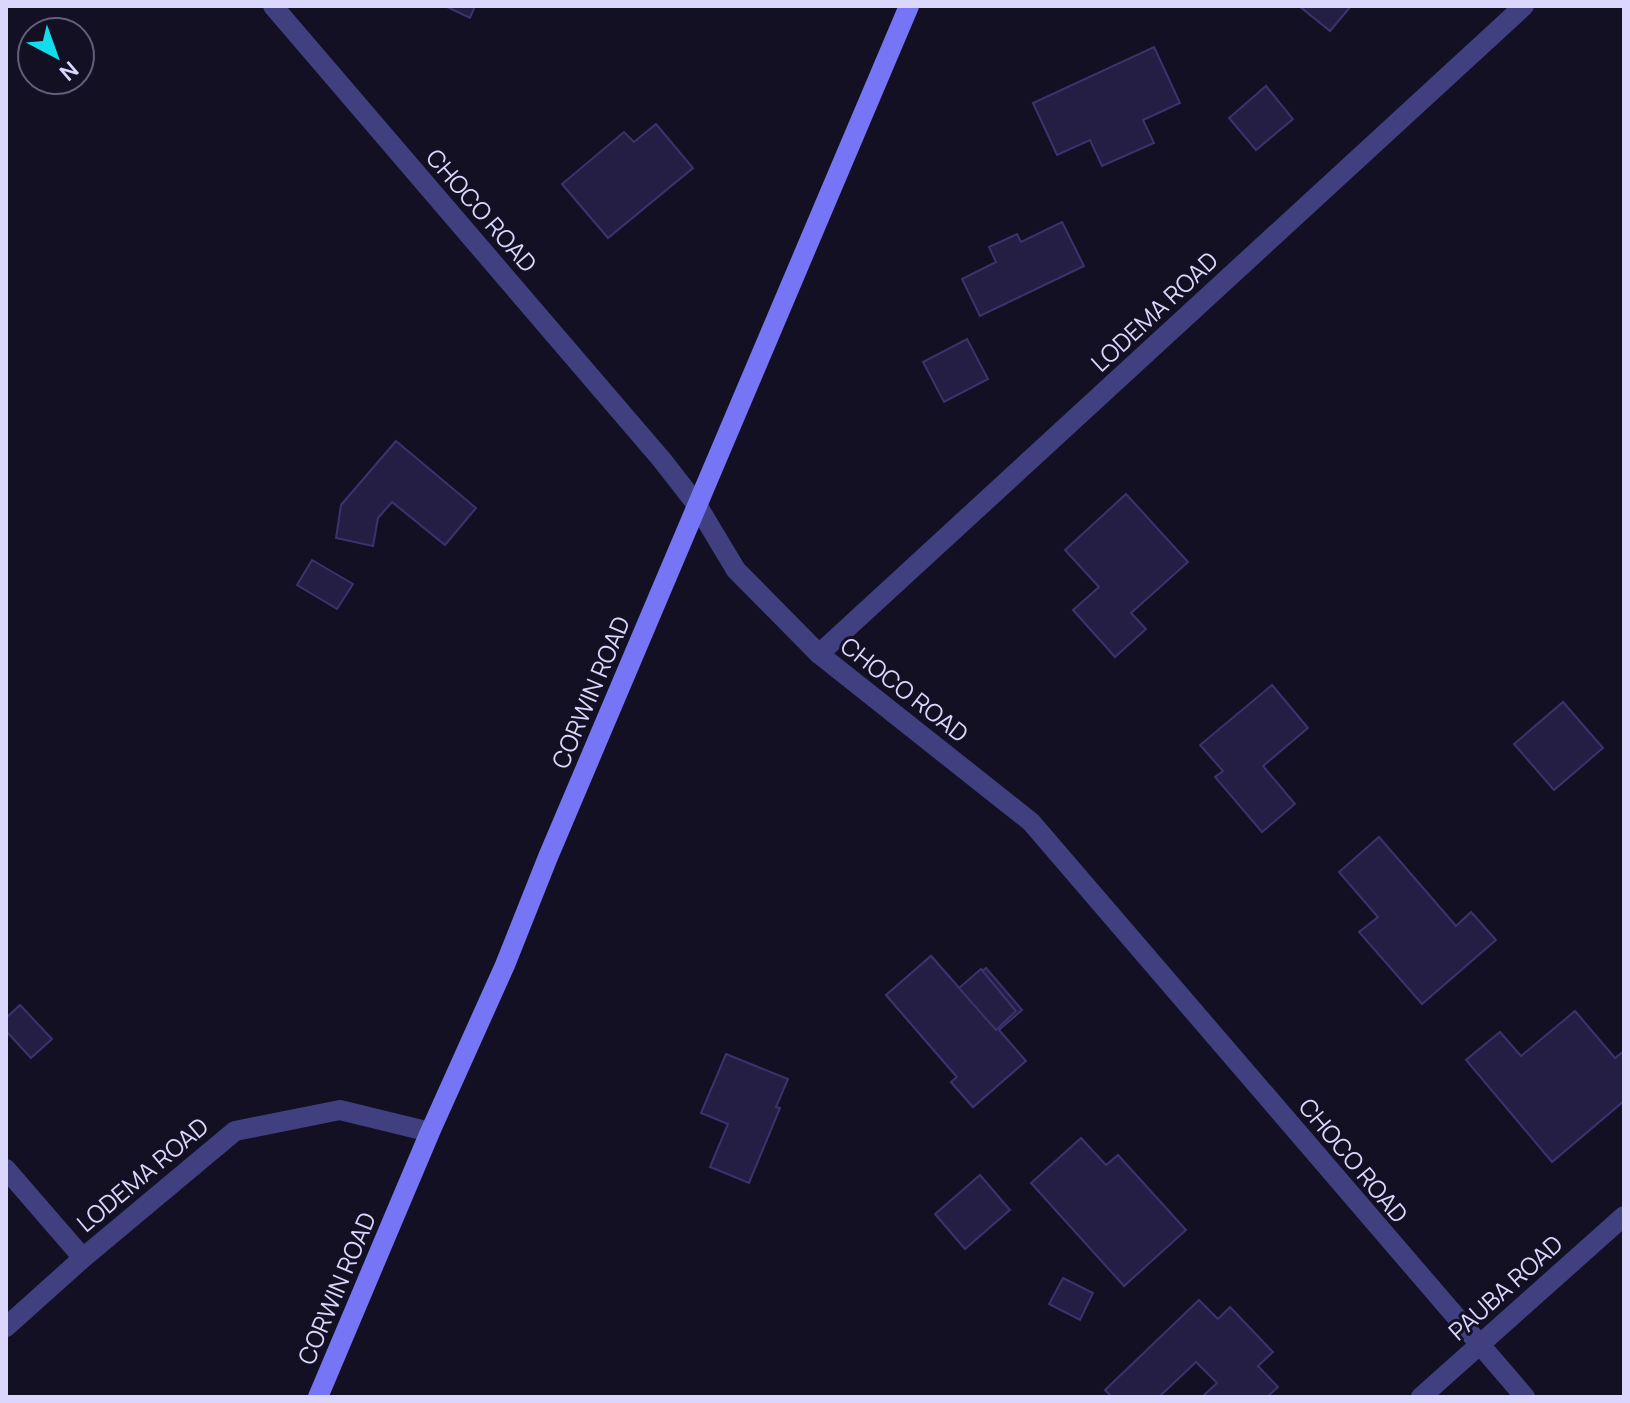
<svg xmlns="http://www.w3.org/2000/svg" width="1630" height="1403" viewBox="0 0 1630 1403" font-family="Manrope,sans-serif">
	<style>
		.building { fill: #241e44; stroke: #3c326e; stroke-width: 2 }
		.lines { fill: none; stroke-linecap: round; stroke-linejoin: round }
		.minor { stroke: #403f80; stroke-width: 20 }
		.secondary { stroke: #7575f5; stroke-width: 20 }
		.labels { text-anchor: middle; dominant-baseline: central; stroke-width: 6; stroke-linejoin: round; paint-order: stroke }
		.street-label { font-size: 24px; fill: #dad6fc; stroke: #131024 }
	</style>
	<rect width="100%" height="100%" fill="#131024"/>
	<g class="building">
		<polygon points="445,6 475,6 470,18"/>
		<polygon points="1299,6 1351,6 1330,31"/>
		<polygon points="1154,47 1180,103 1143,120 1154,143 1102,166 1090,140 1057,155 1033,103"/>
		<polygon points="1266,86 1293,119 1256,150 1229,118"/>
		<polygon points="656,124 693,168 608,238 562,184 624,132 634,142"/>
		<polygon points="1062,222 1084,266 980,316 962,279 996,262 989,247 1017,234 1021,242"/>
		<polygon points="967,339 988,379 944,402 923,362"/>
		<polygon points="396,441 476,508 445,545 392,502 378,518 373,546 336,538 341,505"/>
		<polygon points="1126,494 1188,562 1131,613 1146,629 1115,657 1073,610 1099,587 1065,550"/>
		<polygon points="312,560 353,584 337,609 297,585"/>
		<polygon points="1272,685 1308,728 1263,766 1295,804 1262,832 1215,777 1223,771 1200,745"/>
		<polygon points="1563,702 1603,748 1554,790 1514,744"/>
		<polygon points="1379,837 1456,926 1471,912 1496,940 1422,1004 1359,932 1378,917 1339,872"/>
		<polygon points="931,956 1024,1062 973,1107 951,1082 957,1077 886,995"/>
		<polygon points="931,956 961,990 986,968 1022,1010 999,1030 1026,1061 973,1107 951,1082 957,1077 886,995"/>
		<polygon points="981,969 1016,1011 996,1030 959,988"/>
		<polygon points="20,1005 52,1039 31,1058 6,1031 6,1018"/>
		<polygon points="1575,1011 1615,1058 1624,1051 1624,1101 1552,1162 1466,1060 1500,1032 1521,1056"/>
		<polygon points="726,1054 788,1079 776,1107 780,1108 749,1183 710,1167 728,1124 701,1113"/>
		<polygon points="1081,1138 1106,1165 1118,1155 1186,1230 1124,1286 1031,1183"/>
		<polygon points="980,1175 1010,1210 965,1249 935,1214"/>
		<polygon points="1063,1278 1093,1293 1080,1320 1049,1304"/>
		<polygon points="1199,1300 1218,1319 1230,1307 1273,1352 1258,1366 1278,1387 1267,1397 1202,1397 1217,1383 1196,1362 1159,1397 1112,1397 1105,1390"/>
	</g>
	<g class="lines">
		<g class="minor">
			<polyline points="273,6 662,460 697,505 736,570 819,654 1031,822 1525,1397"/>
			<polyline points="819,654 1524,6"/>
			<polyline points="6,1169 83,1258"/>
			<polyline points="6,1327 83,1258 235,1131 340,1110 430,1132"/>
			<polyline points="1421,1397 1624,1216"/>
		</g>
		<polyline class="secondary" points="318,1397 430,1132 505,965 548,857 909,6"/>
	</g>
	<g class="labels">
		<g class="street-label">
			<text transform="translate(482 210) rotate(49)">CHOCO ROAD</text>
			<text transform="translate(1154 311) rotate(-43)">LODEMA ROAD</text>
			<text transform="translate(905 689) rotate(38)">CHOCO ROAD</text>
			<text transform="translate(590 692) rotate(-67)">CORWIN ROAD</text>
			<text transform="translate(1354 1160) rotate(50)">CHOCO ROAD</text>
			<text transform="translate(142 1174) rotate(-40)">LODEMA ROAD</text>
			<text transform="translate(1505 1287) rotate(-42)">PAUBA ROAD</text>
			<text transform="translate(336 1288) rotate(-67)">CORWIN ROAD</text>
		</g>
	</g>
	<rect width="1630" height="1403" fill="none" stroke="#dad6fc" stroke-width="16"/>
	<g transform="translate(56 56) rotate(139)"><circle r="38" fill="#131024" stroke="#635f7a" stroke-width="2"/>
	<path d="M0-6L14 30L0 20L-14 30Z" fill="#11dded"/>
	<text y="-12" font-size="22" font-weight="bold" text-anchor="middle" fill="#dad6fc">N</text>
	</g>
</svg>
